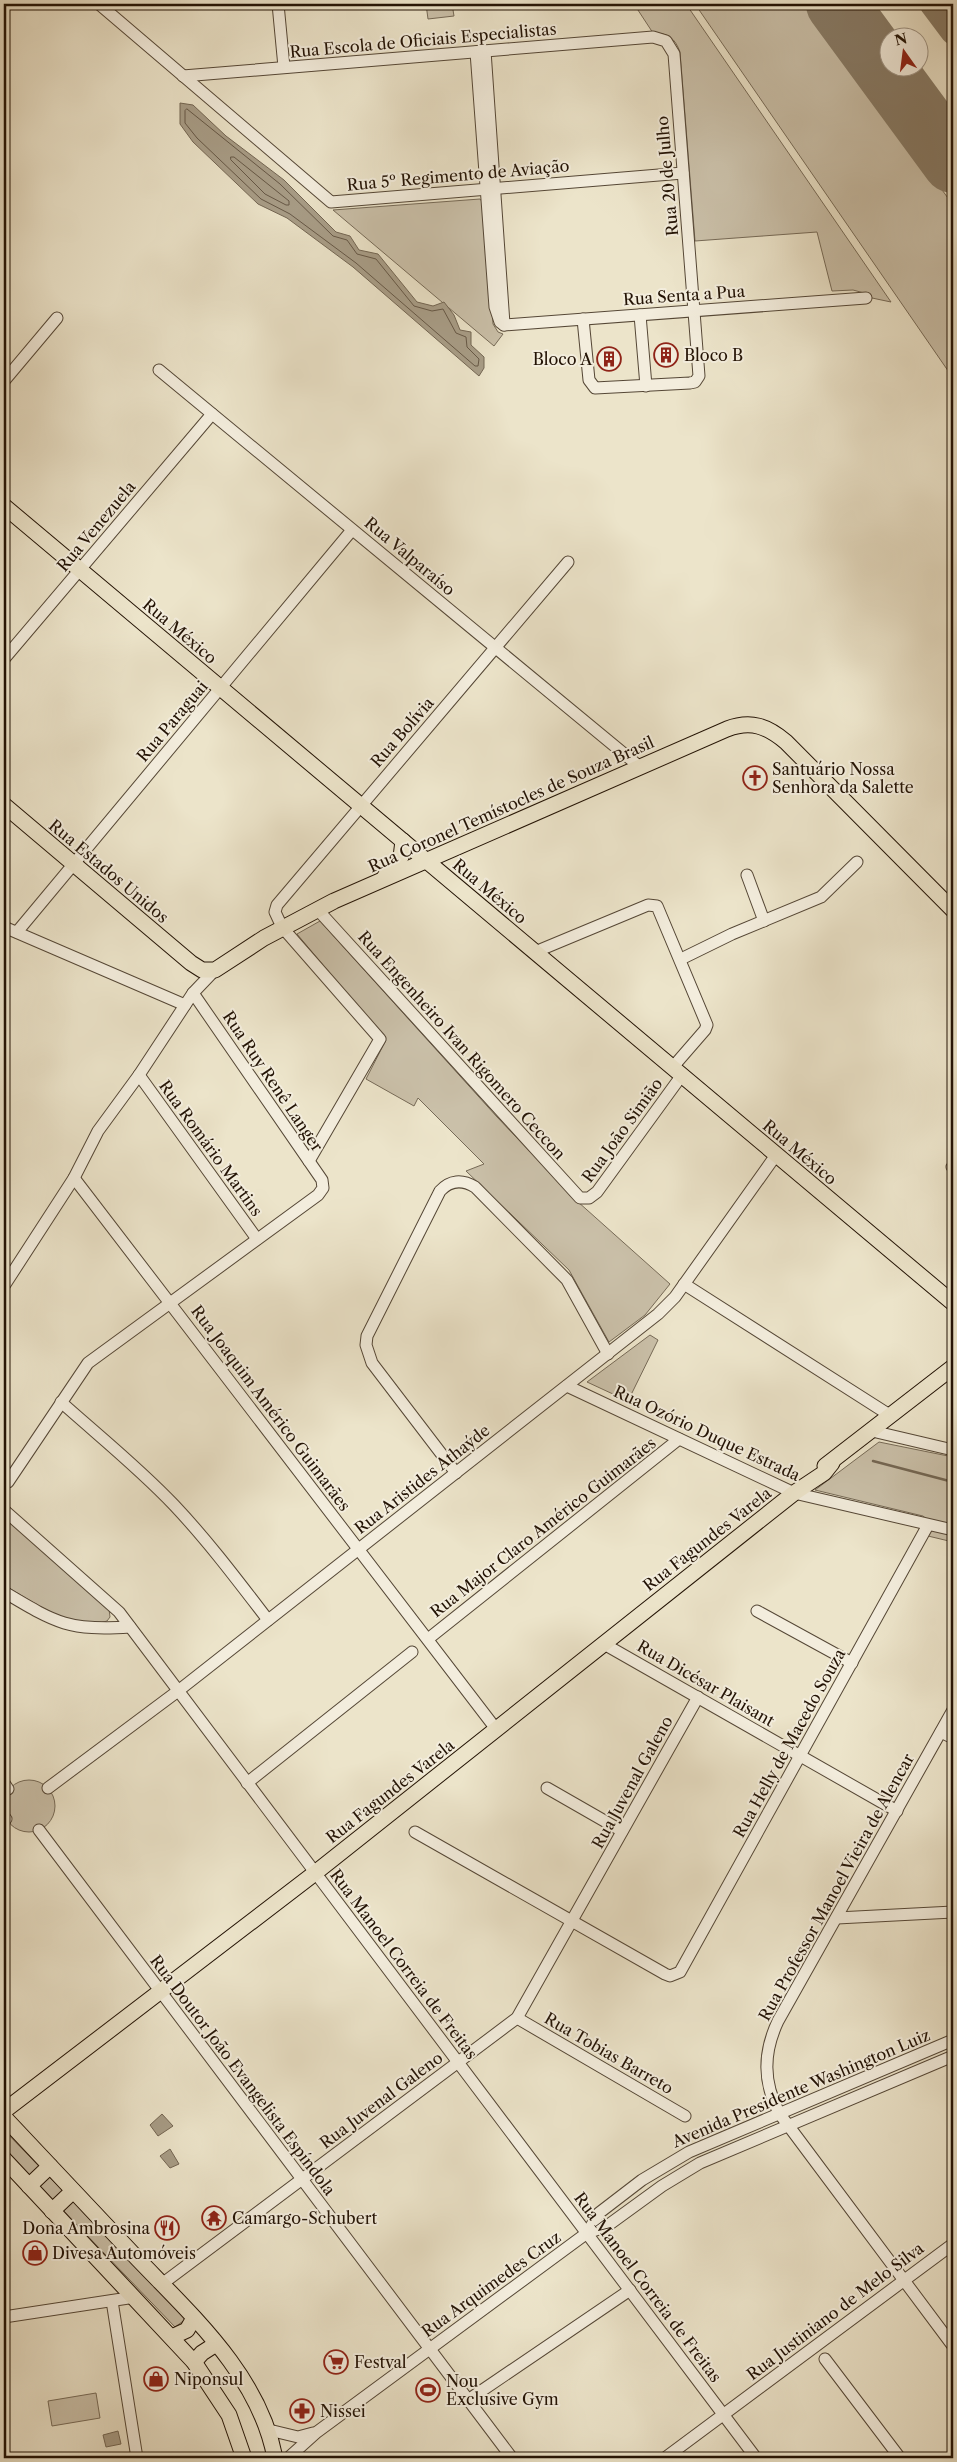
<svg xmlns="http://www.w3.org/2000/svg" width="957" height="2462" viewBox="0 0 957 2462" font-family="'Libre Caslon Text',serif">
	<style>
		.green { fill: #cac0a9; stroke: #766a57 }
		.water { fill: #a89d87; stroke: #736653 }
		.lines { fill: none; stroke-linecap: round; stroke-linejoin: round }
		.shore { stroke: #665846; stroke-width: 1 }
		.stream { stroke: #736653; stroke-width: 2.5 }
		.taxiway { stroke: #887c68; stroke-width: 25 }
		.runway { stroke: #887c68; stroke-width: 62 }
		.minor-casing { stroke: #554736; stroke-width: 13 }
		.major-casing { stroke: #231305; stroke-width: 17 }
		.minor { stroke: #f3eddd; stroke-width: 11 }
		.major { stroke: #ece4ca; stroke-width: 15 }
		.labels { text-anchor: middle; dominant-baseline: central; stroke-width: 4; stroke-linejoin: round; paint-order: stroke }
		.street-label { font-size: 16px; fill: #231305; stroke: #f3eddd }
		.poi-label { font-size: 16px; fill: #231305; stroke: #f3eddd; text-anchor: start }
	</style>
	<rect width="100%" height="100%" fill="#ece4ca"/>
	<filter id="stains"><feTurbulence type="fractalNoise" baseFrequency=".004" numOctaves="4"/><feColorMatrix values="0 0 0 0 .2 0 0 0 0 .09 0 0 0 0 .02 0 0 0 .5 -.17"/></filter>
	<radialGradient id="worn" r=".72"><stop offset=".6" stop-color="#630" stop-opacity="0"/><stop offset="1" stop-color="#630" stop-opacity=".3"/></radialGradient>
	<g class="green">
		<polygon points="426,4 452,4 454,16 428,19"/>
		<path d="M634,4H686L891,302L872,298L864,293L853,290L832,291L817,232L695,241L680,52C675,38 668,33 653,33Z"/>
		<polygon points="695,4 807,4 953,205 953,378"/>
		<polygon points="480,199 484,204 493,324 498,332 503,334 494,346 333,210"/>
		<polygon points="320,921 497,1117 577,1201 670,1284 645,1315 609,1342 569,1270 466,1171 484,1164 418,1098 414,1106 366,1079 386,1040 297,934"/>
		<polygon points="650,1335 658,1340 628,1401 587,1382"/>
		<polygon points="879,1442 953,1457 953,1542 928,1536 929,1521 923,1516 815,1490"/>
		<path d="M4,1517L109,1609L110,1617L107,1621C76,1633 30,1600 4,1585Z"/>
		<circle cx="29" cy="1806" r="26"/>
		<polygon points="4,2130 186,2319 175,2327 4,2149"/>
		<polygon points="96,2393 100,2418 52,2426 48,2401"/>
	</g>
	<g class="water">
		<polygon points="180,103 193,105 226,136 284,180 336,232 350,236 359,250 378,254 417,302 433,306 444,302 454,315 460,330 471,332 471,345 484,357 484,368 479,376 353,267 287,218 258,204 193,142 180,124"/>
		<polygon points="162,2114 173,2126 158,2136 150,2125"/>
		<polygon points="170,2149 179,2164 170,2168 160,2156"/>
		<polygon points="118,2431 121,2444 106,2447 103,2435"/>
	</g>
	<g class="lines">
		<g class="shore">
			<polygon points="187,109 280,184 333,236 347,240 357,254 376,259 414,306 432,311 443,309 456,333 466,337 467,347 479,359 478,366 475,366 356,263 290,214 261,199 197,138 185,123 185,111"/>
			<polygon points="231,157 234,157 289,201 289,205 286,205 265,194 231,160"/>
		</g>
		<polyline class="stream" points="873,1461 953,1482"/>
		<polyline class="taxiway" points="932,4 953,32"/>
		<polyline class="runway" points="837,4 953,162"/>
		<g class="minor-casing">
			<g id="minor">
				<polyline points="99,4 331,202 683,173"/>
				<polyline points="278,4 284,67"/>
				<polyline points="485,51 504,324"/>
				<polyline points="476,52 495,307 500,322 504,325"/>
				<polyline points="183,76 653,37 666,41 674,54 699,376 695,382 690,383 595,388 589,380 583,319"/>
				<polyline points="640,315 646,386"/>
				<polyline points="504,325 866,298"/>
				<polyline points="159,370 640,767"/>
				<polyline points="4,381 57,318"/>
				<polyline points="4,659 212,414"/>
				<polyline points="747,875 764,921"/>
				<polyline points="317,909 580,1198 589,1198 597,1192 682,1075"/>
				<polyline points="4,927 185,1005"/>
				<polyline points="17,932 352,530"/>
				<polyline points="535,952 648,905 657,906 707,1025 705,1030 672,1068"/>
				<polyline points="681,959 732,934 821,897 857,862"/>
				<polyline points="139,1075 257,1239"/>
				<polyline points="309,1161 380,1039 282,927 275,912 277,905 568,562"/>
				<polyline points="952,1167 953,1166"/>
				<polyline points="74,1178 496,1729"/>
				<polyline points="684,1284 891,1416"/>
				<polyline points="4,1286 74,1178 98,1131 139,1075 193,993 215,970"/>
				<polyline points="567,1386 794,1493 953,1530"/>
				<path d="M61,1402C99,1436 139,1468 174,1505C208,1541 238,1581 268,1620"/>
				<polyline points="872,1431 953,1450"/>
				<path d="M456,1473L372,1363L366,1345L367,1336L440,1191C450,1180 462,1179 475,1187L567,1280L608,1354"/>
				<polyline points="4,1483 8,1482 88,1363 318,1195 323,1188 322,1180 193,993"/>
				<polyline points="4,1510 119,1612 756,2458"/>
				<path d="M4,1592C56,1623 68,1631 130,1627"/>
				<polyline points="757,1611 852,1663"/>
				<polyline points="428,1639 679,1439"/>
				<polyline points="604,1644 897,1811"/>
				<path d="M953,1710L778,2021C763,2053 763,2082 779,2113L953,2346"/>
				<polyline points="941,1732 953,1738"/>
				<polyline points="4,1783 8,1789"/>
				<polyline points="247,1783 412,1652"/>
				<polyline points="48,1788 178,1691 658,1314 675,1297 776,1155"/>
				<polyline points="547,1788 622,1831"/>
				<polyline points="4,1821 6,1819"/>
				<polyline points="39,1830 512,2458"/>
				<polyline points="415,1832 665,1974 670,1976 680,1972 928,1525"/>
				<polyline points="837,1918 953,1912"/>
				<polyline points="517,2018 685,2116"/>
				<polyline points="587,2233 599,2213 642,2180 689,2152 953,2040"/>
				<polyline points="162,2284 517,2018 698,1697"/>
				<polyline points="112,2301 137,2458"/>
				<polyline points="4,2317 135,2297"/>
				<polyline points="825,2359 900,2458"/>
				<polyline points="468,2400 630,2290"/>
				<polyline points="269,2430 298,2437 313,2433"/>
				<polyline points="288,2458 317,2432 587,2233 607,2226 662,2186 700,2163 953,2056"/>
				<polyline points="665,2458 953,2244"/>
			</g>
		</g>
		<g class="major-casing">
			<g id="major">
				<polyline points="4,506 953,1303"/>
				<path d="M4,805L191,963L202,970H215L264,938L334,901L727,729C751,720 767,726 786,742L953,910"/>
				<polyline points="385,876 401,857 403,841"/>
				<polyline points="825,1466 953,1367"/>
				<polyline points="4,2111 315,1873 794,1493 824,1473 832,1463"/>
				<path d="M4,2117C47,2163 91,2209 134,2255C191,2315 259,2374 275,2458"/>
				<polyline points="4,2159 194,2362 229,2415 244,2458"/>
				<polyline points="29,2186 50,2166"/>
				<polyline points="52,2211 73,2191"/>
				<polyline points="172,2337 187,2330 194,2318"/>
				<polyline points="194,2362 202,2353 216,2344"/>
			</g>
		</g>
		<use href="#minor" class="minor"/>
		<use href="#major" class="major"/>
	</g>
	<defs>
		<g id="building-ring" transform="scale(1.25)"><circle r="9.5" fill="#f3eddd" stroke="#8f2418" stroke-width="1.5"/><path d="M-4-6H4V6H1V3H-1V6H-4ZM-2.5-4.3h1.7v1.8h-1.7ZM.8-4.3h1.7v1.8H.8ZM-2.5-1h1.7V.8h-1.7ZM.8-1h1.7V.8H.8Z" fill="#8f2418"/></g>
		<g id="church-ring" transform="scale(1.25)"><circle r="9.5" fill="#f3eddd" stroke="#8f2418" stroke-width="1.5"/><path d="M-1.2-6h2.4v3.5h3.3v2.4h-3.3V6h-2.4V-.1h-3.3v-2.4h3.3Z" fill="#8f2418"/></g>
		<g id="temple-ring" transform="scale(1.25)"><circle r="9.5" fill="#f3eddd" stroke="#8f2418" stroke-width="1.5"/><path d="M0-6L5-2H3V0L6.5 2.5H4V6H1.5V3h-3V6H-4V2.5H-6.5L-3 0V-2H-5Z" fill="#8f2418"/></g>
		<g id="restaurant-ring" transform="scale(1.25)"><circle r="9.5" fill="#f3eddd" stroke="#8f2418" stroke-width="1.5"/><path d="M-5-6h1v4h1v-4h1v4h1v-4h1v5L-1.5 .5V6h-2V.5L-5-1ZM5-6V6H3V1.5H1.5Q1.5-4 5-6Z" fill="#8f2418"/></g>
		<g id="shop-ring" transform="scale(1.25)"><circle r="9.5" fill="#f3eddd" stroke="#8f2418" stroke-width="1.5"/><path d="M-5-2.5h2.3a2.7 3.5 0 0 1 5.4 0H5L5.5 6h-11ZM-1.5-2.5h3a1.5 2.3 0 0 0-3 0Z" fill="#8f2418"/></g>
		<g id="supermarket-ring" transform="scale(1.25)"><circle r="9.5" fill="#f3eddd" stroke="#8f2418" stroke-width="1.5"/><path d="M-6-5.5h2.5l.6 2H6L4.5 2H-2.5L-4.4-4H-6ZM-1.5 3.2a1.3 1.3 0 1 0 .1 0ZM3 3.2a1.3 1.3 0 1 0 .1 0Z" fill="#8f2418"/></g>
		<g id="stadium-ring" transform="scale(1.25)"><circle r="9.5" fill="#f3eddd" stroke="#8f2418" stroke-width="1.5"/><path d="M0-5a6.5 5 0 1 0 0 10a6.5 5 0 1 0 0-10ZM-3.5-1.8h7v3.6h-7Z" fill="#8f2418"/></g>
		<g id="pharmacy-ring" transform="scale(1.25)"><circle r="9.5" fill="#f3eddd" stroke="#8f2418" stroke-width="1.5"/><path d="M-2-6h4v4h4v4h-4v4h-4v-4h-4v-4h4Z" fill="#8f2418"/></g>
	</defs>
	<g fill-rule="evenodd">
		<use href="#building-ring" x="666" y="355"/>
		<use href="#building-ring" x="609" y="359"/>
		<use href="#church-ring" x="755" y="778"/>
		<use href="#temple-ring" x="214" y="2218"/>
		<use href="#restaurant-ring" x="167" y="2228"/>
		<use href="#shop-ring" x="35" y="2253"/>
		<use href="#supermarket-ring" x="336" y="2362"/>
		<use href="#shop-ring" x="156" y="2379"/>
		<use href="#stadium-ring" x="428" y="2390"/>
		<use href="#pharmacy-ring" x="302" y="2411"/>
	</g>
	<g class="labels">
		<g class="street-label">
			<text transform="translate(423 40) rotate(-5)">Rua Escola de Oficiais Especialistas</text>
			<text transform="translate(458 175) rotate(-5)">Rua 5º Regimento de Aviação</text>
			<text transform="translate(667 176) rotate(-95)">Rua 20 de Julho</text>
			<text transform="translate(684 295) rotate(-4)">Rua Senta a Pua</text>
			<text transform="translate(96 526) rotate(-50)">Rua Venezuela</text>
			<text transform="translate(410 556) rotate(40)">Rua Valparaíso</text>
			<text transform="translate(180 631) rotate(40)">Rua México</text>
			<text transform="translate(172 721) rotate(-50)">Rua Paraguai</text>
			<text transform="translate(402 732) rotate(-49)">Rua Bolívia</text>
			<text transform="translate(511 804) rotate(-24)">Rua Coronel Temístocles de Souza Brasil</text>
			<text transform="translate(109 871) rotate(40)">Rua Estados Unidos</text>
			<text transform="translate(490 891) rotate(40)">Rua México</text>
			<text transform="translate(462 1045) rotate(48)">Rua Engenheiro Ivan Rigomero Ceccon</text>
			<text transform="translate(273 1081) rotate(56)">Rua Ruy Renê Langer</text>
			<text transform="translate(622 1130) rotate(-54)">Rua João Simião</text>
			<text transform="translate(211 1148) rotate(54)">Rua Romário Martins</text>
			<text transform="translate(800 1152) rotate(40)">Rua México</text>
			<text transform="translate(271 1408) rotate(53)">Rua Joaquim Américo Guimarães</text>
			<text transform="translate(707 1433) rotate(25)">Rua Ozório Duque Estrada</text>
			<text transform="translate(422 1479) rotate(-38)">Rua Aristides Athaýde</text>
			<text transform="translate(543 1527) rotate(-38)">Rua Major Claro Américo Guimarães</text>
			<text transform="translate(707 1539) rotate(-38)">Rua Fagundes Varela</text>
			<text transform="translate(706 1683) rotate(30)">Rua Dicésar Plaisant</text>
			<text transform="translate(789 1743) rotate(-61)">Rua Helly de Macedo Souza</text>
			<text transform="translate(632 1782) rotate(-61)">Rua Juvenal Galeno</text>
			<text transform="translate(390 1791) rotate(-38)">Rua Fagundes Varela</text>
			<text transform="translate(836 1887) rotate(-61)">Rua Professor Manoel Vieira de Alencar</text>
			<text transform="translate(404 1964) rotate(53)">Rua Manoel Correia de Freitas</text>
			<text transform="translate(609 2053) rotate(30)">Rua Tobias Barreto</text>
			<text transform="translate(243 2075) rotate(53)">Rua Doutor João Evangelista Espíndola</text>
			<text transform="translate(801 2088) rotate(-23)">Avenida Presidente Washington Luiz</text>
			<text transform="translate(381 2100) rotate(-37)">Rua Juvenal Galeno</text>
			<text transform="translate(491 2284) rotate(-36)">Rua Arquimedes Cruz</text>
			<text transform="translate(648 2287) rotate(53)">Rua Manoel Correia de Freitas</text>
			<text transform="translate(835 2311) rotate(-37)">Rua Justiniano de Melo Silva</text>
		</g>
		<g class="poi-label">
			<text x="684" y="355">Bloco B</text>
			<text x="592" y="359" text-anchor="end">Bloco A</text>
			<text x="772" y="769">Santuário Nossa<tspan x="772" dy="18">Senhora da Salette</tspan></text>
			<text x="232" y="2218">Camargo-Schubert</text>
			<text x="150" y="2228" text-anchor="end">Dona Ambrosina</text>
			<text x="52" y="2253">Divesa Automóveis</text>
			<text x="354" y="2362">Festval</text>
			<text x="174" y="2379">Niponsul</text>
			<text x="446" y="2381">Nou<tspan x="446" dy="18">Exclusive Gym</tspan></text>
			<text x="320" y="2411">Nissei</text>
		</g>
	</g>
	<rect width="957" height="2462" fill="none" stroke="#ece4ca" stroke-width="20"/>
	<rect x="5" y="5" width="947" height="2452" fill="none" stroke="#231305" stroke-width="2.5"/>
	<rect x="10" y="10" width="937" height="2442" fill="none" stroke="#231305"/>
	<g transform="translate(904 52) rotate(346)"><circle r="24" fill="#f3eddd" stroke="#a09687"/>
	<path d="M0-4L9 19L0 12L-9 19Z" fill="#8f2418"/>
	<text y="-8" font-size="14" font-weight="bold" text-anchor="middle" fill="#231305">N</text>
	</g>
	<rect width="100%" height="100%" filter="url(#stains)"/>
	<rect width="100%" height="100%" fill="url(#worn)"/>
</svg>
